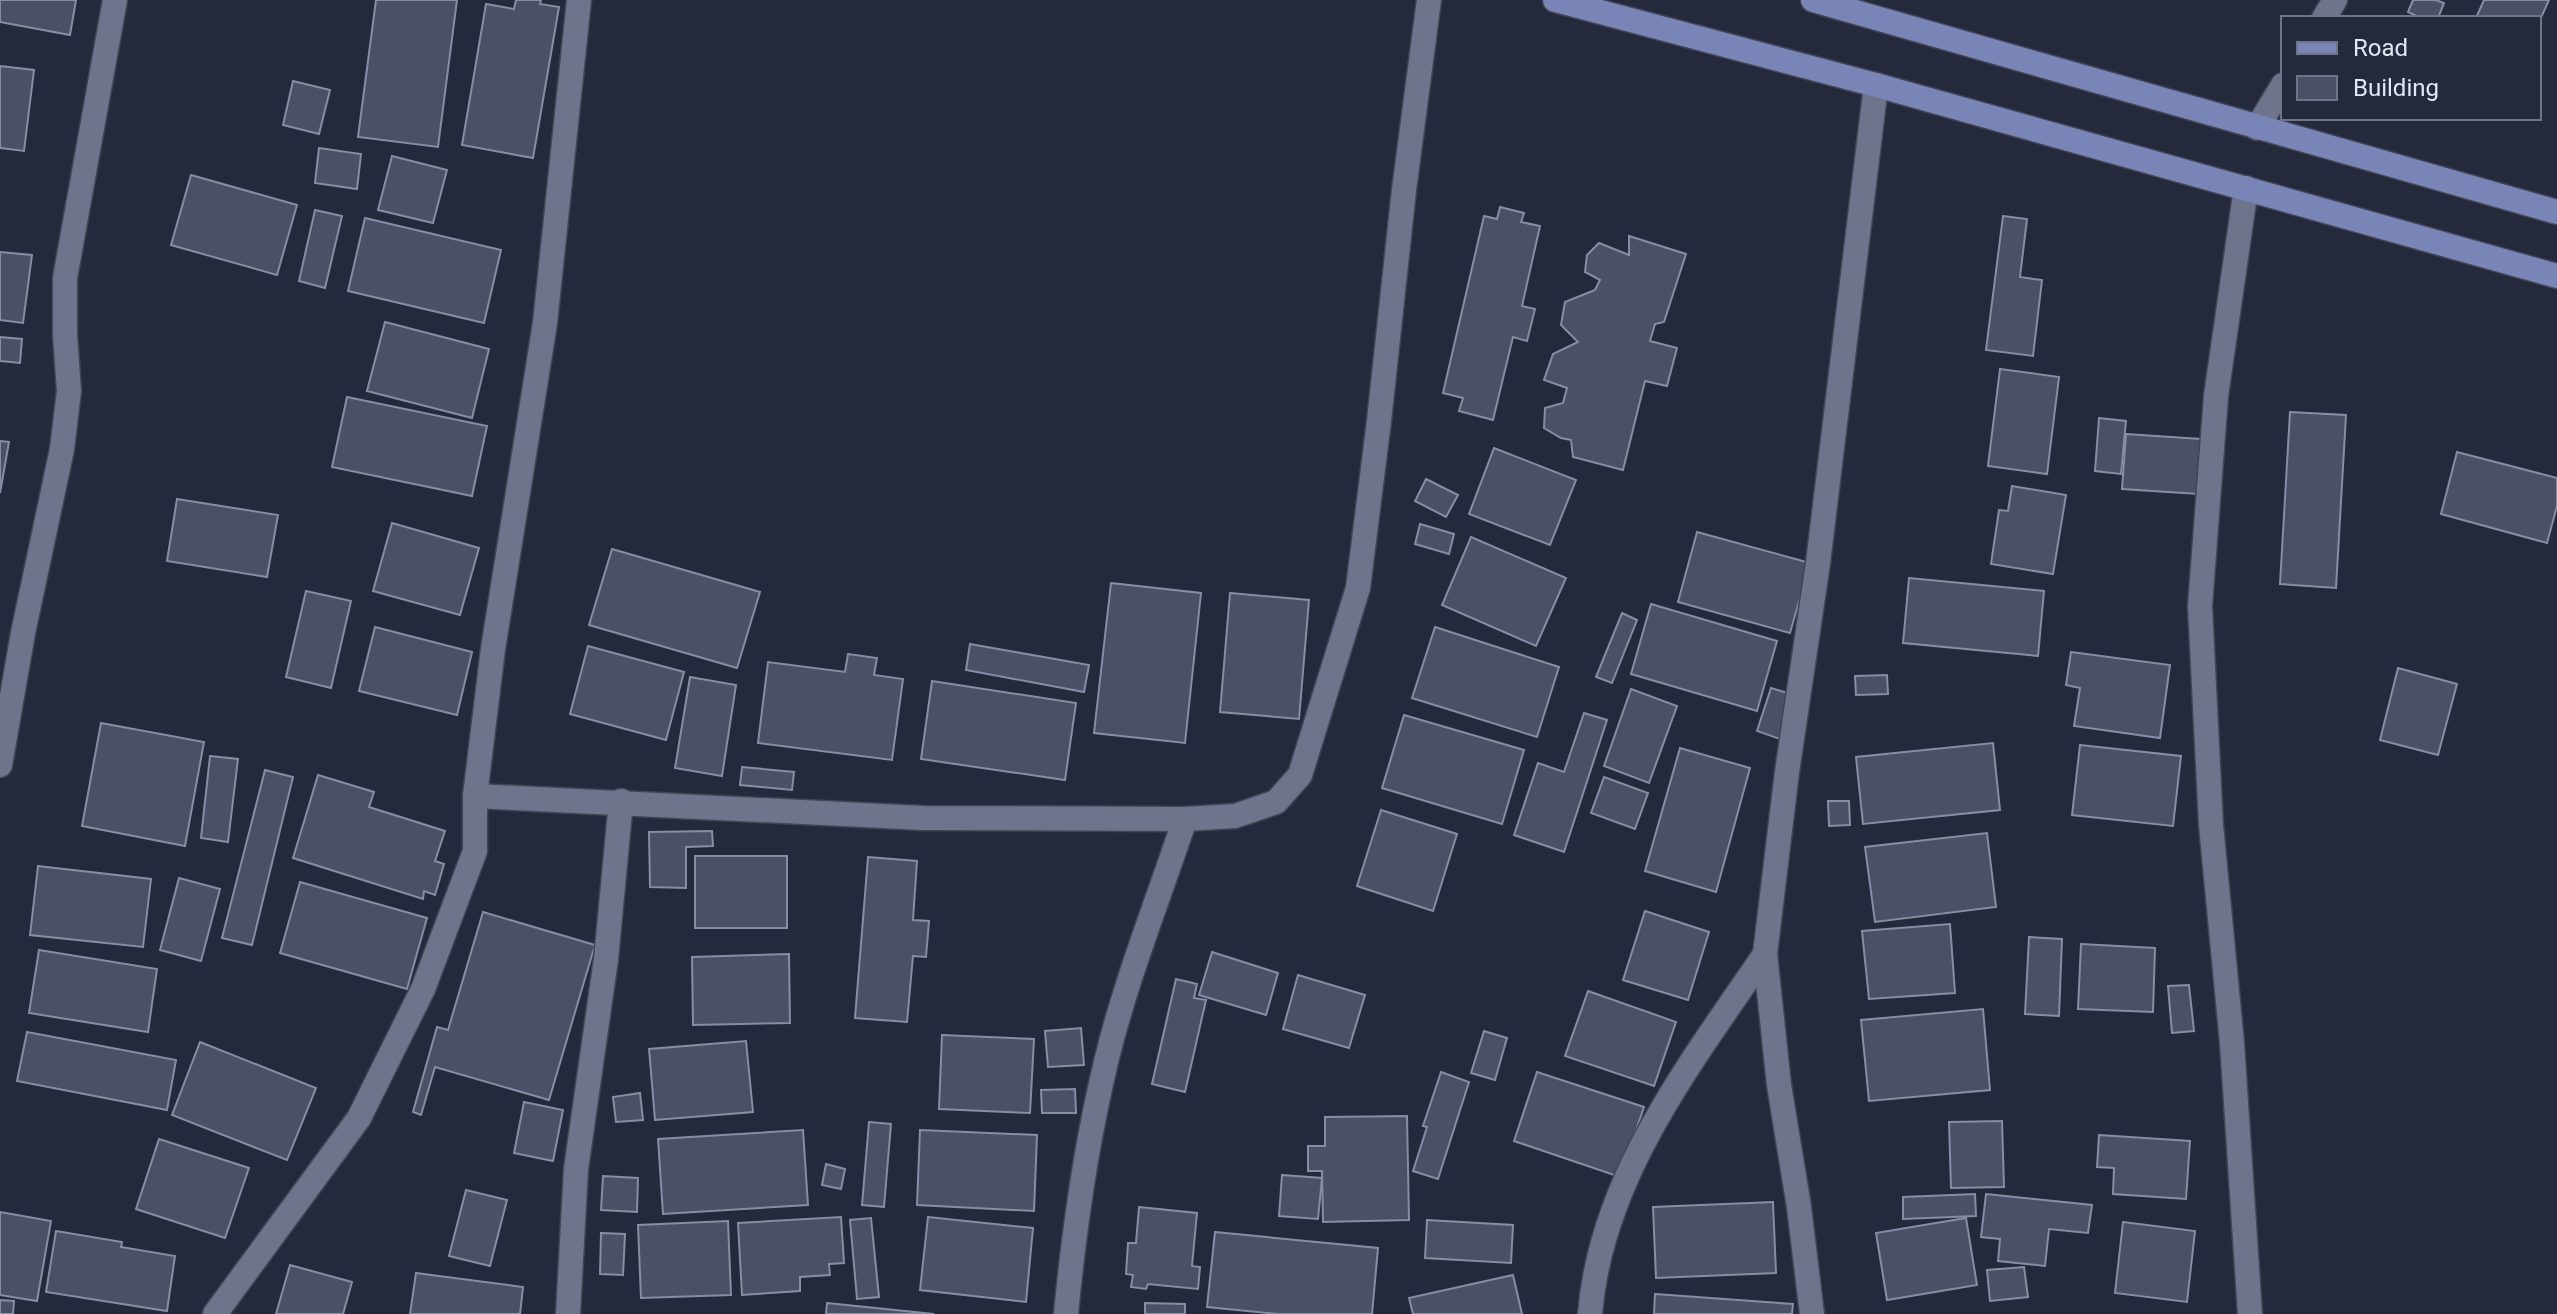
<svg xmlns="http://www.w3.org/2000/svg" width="2557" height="1314" viewBox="0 0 2557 1314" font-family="Roboto,sans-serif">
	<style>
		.building { fill: #4a5065; stroke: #878da5; stroke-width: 2 }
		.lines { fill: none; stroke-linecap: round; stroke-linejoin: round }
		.minor-casing { stroke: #404454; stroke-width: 27 }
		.major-casing { stroke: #404454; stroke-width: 27 }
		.minor { stroke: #6d748b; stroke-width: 24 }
		.major { stroke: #7985b7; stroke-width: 24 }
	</style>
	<rect width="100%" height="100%" fill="#24293c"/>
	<g class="building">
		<polygon points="0,0 76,0 70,35 0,22"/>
		<polygon points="376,0 457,0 438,147 358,137"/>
		<polygon points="516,0 541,0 540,4 559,7 533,158 462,145 486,4 514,9"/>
		<polygon points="2413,0 2436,0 2444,3 2438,18 2421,18 2408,12"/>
		<polygon points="2484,0 2549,0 2539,22 2539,18 2476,18"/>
		<polygon points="0,66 34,70 24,151 0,148"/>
		<polygon points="293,81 330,90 319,134 283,125"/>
		<polygon points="319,148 361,154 357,189 315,183"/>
		<polygon points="392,156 447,170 433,223 378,210"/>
		<polygon points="191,175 297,205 277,275 171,245"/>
		<polygon points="1500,207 1524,213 1521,222 1540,226 1522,306 1535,309 1527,341 1513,337 1493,420 1459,411 1463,398 1443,393 1484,216 1497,219"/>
		<polygon points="315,210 342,216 325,288 299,281"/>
		<polygon points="2003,216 2027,219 2020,277 2042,280 2033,356 1986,350"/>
		<polygon points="365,218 501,250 484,323 348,291"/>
		<polygon points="1629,236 1686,254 1664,322 1655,324 1650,341 1677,348 1667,386 1645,381 1623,470 1573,457 1571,440 1561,438 1544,428 1545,408 1563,403 1567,388 1544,380 1553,354 1578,342 1561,325 1565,302 1595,290 1600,280 1585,272 1587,255 1599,243 1629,255"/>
		<polygon points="0,252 32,255 23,323 0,320"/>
		<polygon points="385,322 489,349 472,418 367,391"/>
		<polygon points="0,337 22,339 20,363 0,361"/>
		<polygon points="2000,369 2059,377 2047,474 1988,466"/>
		<polygon points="347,397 487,426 472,496 332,467"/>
		<polygon points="2290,412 2346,415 2336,588 2280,584"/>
		<polygon points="2099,418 2126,421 2121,474 2095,471"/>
		<polygon points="2126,434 2201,439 2198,494 2122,489"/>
		<polygon points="0,441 9,442 0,493"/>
		<polygon points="1494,448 1576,480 1550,545 1469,514"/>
		<polygon points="2457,452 2557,478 2557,506 2547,543 2441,514"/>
		<polygon points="1426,479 1458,495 1446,517 1415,501"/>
		<polygon points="2012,486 2066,495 2053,574 1991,564 1999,510 2008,511"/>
		<polygon points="177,499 278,515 267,577 167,561"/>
		<polygon points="392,523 479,548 460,615 373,591"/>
		<polygon points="1420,524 1454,534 1449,554 1415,544"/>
		<polygon points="1697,532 1810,563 1790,633 1678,602"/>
		<polygon points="1471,537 1566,578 1536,646 1442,605"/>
		<polygon points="612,549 760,592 737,668 589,625"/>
		<polygon points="1909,578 2044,591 2038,656 1903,643"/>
		<polygon points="1111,583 1201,593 1185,743 1094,733"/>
		<polygon points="306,591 351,601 331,688 286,677"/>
		<polygon points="1230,593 1309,600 1299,719 1220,712"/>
		<polygon points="1651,604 1777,641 1757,711 1631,674"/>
		<polygon points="1622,613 1637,620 1612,683 1596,677"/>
		<polygon points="375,627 472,652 457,715 359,691"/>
		<polygon points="1435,627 1559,667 1537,737 1412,698"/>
		<polygon points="970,644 1089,665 1084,692 966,670"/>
		<polygon points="588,646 684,672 666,740 570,714"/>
		<polygon points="2071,652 2170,665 2160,738 2074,726 2080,688 2066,685"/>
		<polygon points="848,654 877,658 874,675 903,679 892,760 758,743 768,662 845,672"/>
		<polygon points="2398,668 2457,684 2438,755 2380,740"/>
		<polygon points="1887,675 1888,694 1856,695 1855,676"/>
		<polygon points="690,677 736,685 722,776 675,768"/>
		<polygon points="932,681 1076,703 1065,780 921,759"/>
		<polygon points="1771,688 1794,695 1780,739 1757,731"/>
		<polygon points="1631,689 1677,706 1649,783 1604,766"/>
		<polygon points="1584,713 1607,720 1564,852 1514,835 1538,763 1564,772"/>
		<polygon points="1404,715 1524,750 1502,824 1382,788"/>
		<polygon points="101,723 204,742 185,846 82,826"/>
		<polygon points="1993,743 2000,810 1863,824 1856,757"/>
		<polygon points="2080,745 2181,756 2173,826 2072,815"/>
		<polygon points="1680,748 1750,768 1716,892 1645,871"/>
		<polygon points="210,756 238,759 228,842 201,838"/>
		<polygon points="742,767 794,772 792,790 740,785"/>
		<polygon points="265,770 293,777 252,945 222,938"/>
		<polygon points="318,775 374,792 369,807 445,831 435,861 444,864 435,895 424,891 423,899 293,858"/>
		<polygon points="1604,777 1648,793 1635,829 1591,813"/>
		<polygon points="1828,801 1849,801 1850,825 1829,826"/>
		<polygon points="1381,810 1457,834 1433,911 1357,886"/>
		<polygon points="712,831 713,846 686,847 686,888 650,887 649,832"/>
		<polygon points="1987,833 1996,907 1875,922 1865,847"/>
		<rect x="695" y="856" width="92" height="72"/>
		<polygon points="868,857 917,861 913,920 929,921 926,957 913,956 907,1022 855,1018"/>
		<polygon points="38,866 151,879 143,947 30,935"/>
		<polygon points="179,878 220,889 201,961 160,950"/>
		<polygon points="300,882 427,918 407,989 280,953"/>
		<polygon points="1645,911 1709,932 1688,1000 1623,980"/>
		<polygon points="483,912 595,945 549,1100 435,1067 421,1115 413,1112 437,1027 448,1030"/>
		<polygon points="1950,924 1955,993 1869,999 1862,931"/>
		<polygon points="2029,937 2062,939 2059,1016 2025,1014"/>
		<polygon points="2081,944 2155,948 2153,1012 2078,1009"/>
		<polygon points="39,950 157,969 148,1032 29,1013"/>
		<polygon points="1212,952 1278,973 1266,1015 1199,995"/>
		<polygon points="789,954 790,1023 693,1025 692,957"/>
		<polygon points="1298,975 1365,995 1349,1048 1283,1029"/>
		<polygon points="1176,979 1197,984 1194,998 1206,1000 1185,1092 1152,1084"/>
		<polygon points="2189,985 2194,1031 2172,1033 2168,986"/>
		<polygon points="1588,991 1676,1022 1654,1086 1565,1056"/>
		<polygon points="1983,1009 1990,1090 1869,1101 1861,1020"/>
		<polygon points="1081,1028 1084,1065 1048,1067 1045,1031"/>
		<polygon points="1484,1031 1507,1038 1495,1080 1471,1073"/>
		<polygon points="27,1032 176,1060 167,1110 17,1081"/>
		<polygon points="942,1035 1034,1039 1030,1113 939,1109"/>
		<polygon points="746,1041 753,1112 655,1120 649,1049"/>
		<polygon points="200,1042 316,1088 287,1160 172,1115"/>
		<polygon points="1441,1072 1469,1082 1438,1179 1413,1171 1427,1127 1423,1126"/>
		<polygon points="1537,1072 1644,1107 1620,1177 1514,1141"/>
		<polygon points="1075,1089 1076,1113 1042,1113 1041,1090"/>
		<polygon points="640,1093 643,1120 616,1122 613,1097"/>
		<polygon points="524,1102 563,1110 553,1161 514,1153"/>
		<polygon points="1407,1116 1409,1220 1323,1222 1322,1171 1308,1171 1308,1146 1325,1146 1325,1117"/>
		<polygon points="2002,1121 2004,1187 1951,1188 1949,1122"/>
		<polygon points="869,1122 891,1124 884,1207 862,1205"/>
		<polygon points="803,1130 808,1205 663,1214 658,1139"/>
		<polygon points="920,1130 1037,1135 1034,1211 917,1205"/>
		<polygon points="2099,1135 2190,1141 2186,1199 2113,1194 2114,1168 2097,1167"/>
		<polygon points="159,1139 249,1168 225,1238 136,1209"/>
		<polygon points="826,1164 845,1169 841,1189 822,1185"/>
		<polygon points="1282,1175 1322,1178 1318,1219 1279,1216"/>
		<polygon points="603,1176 638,1178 637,1212 601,1210"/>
		<polygon points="466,1190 507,1200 490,1266 449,1256"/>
		<polygon points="1975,1194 1976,1216 1903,1219 1903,1197"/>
		<polygon points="1986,1194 2092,1205 2088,1233 2049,1229 2045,1266 1998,1261 2000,1239 1981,1237"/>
		<polygon points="1773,1202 1776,1273 1656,1278 1653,1207"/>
		<polygon points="1139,1207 1197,1213 1192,1266 1200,1267 1198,1289 1148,1284 1146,1289 1131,1287 1133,1275 1126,1274 1128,1243 1136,1243"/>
		<polygon points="0,1212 51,1221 37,1301 0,1295"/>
		<polygon points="841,1217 844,1263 829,1264 830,1275 800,1277 800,1291 742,1295 738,1223"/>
		<polygon points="928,1217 1033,1228 1026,1302 920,1290"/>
		<polygon points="871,1218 879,1297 857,1299 850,1220"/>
		<polygon points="1966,1218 1977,1285 1887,1300 1876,1233"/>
		<polygon points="1427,1220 1513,1225 1511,1263 1425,1258"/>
		<polygon points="728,1221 731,1295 641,1298 638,1225"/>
		<polygon points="2123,1222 2195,1231 2187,1302 2115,1293"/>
		<polygon points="56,1231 122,1242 121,1247 175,1256 167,1311 46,1292"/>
		<polygon points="1215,1232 1378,1248 1372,1314 1278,1314 1207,1307"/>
		<polygon points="601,1233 625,1234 623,1275 600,1274"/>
		<polygon points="290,1265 352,1282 343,1314 276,1314"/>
		<polygon points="2024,1267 2028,1297 1990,1301 1987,1270"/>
		<polygon points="416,1273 523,1287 520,1314 410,1314"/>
		<polygon points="1513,1275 1522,1314 1413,1314 1409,1298"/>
		<polygon points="1655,1294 1793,1304 1792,1314 1654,1314"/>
		<polygon points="0,1300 14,1301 13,1314 0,1314"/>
		<polygon points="827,1303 934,1314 826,1314"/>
		<polygon points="1145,1303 1185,1304 1185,1314 1145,1314"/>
	</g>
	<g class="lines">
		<g class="minor-casing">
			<g id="minor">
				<polyline points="2324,18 2335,0"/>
				<polyline points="2257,128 2283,85"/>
				<polyline points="2246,188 2216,396 2200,606 2211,825 2232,1043 2250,1314"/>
				<polyline points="0,765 23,633 62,449 69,391 65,335 65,278 115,0"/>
				<polyline points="475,796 923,818 1185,819 1235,816 1276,802 1300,775 1358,588 1379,421 1404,190 1429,0"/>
				<polyline points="215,1314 359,1118 423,989 475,851 475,796 493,649 545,323 579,0"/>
				<polyline points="568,1314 576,1169 606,959 621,801"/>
				<path d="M1066,1314C1074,1230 1086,1145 1106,1062C1126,979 1158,900 1185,819"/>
				<path d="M1590,1314C1601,1177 1691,1063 1765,954"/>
				<polyline points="1812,1314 1799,1207 1779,1085 1765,954 1787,772 1818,563 1876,85"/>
			</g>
		</g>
		<g class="major-casing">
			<g id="major">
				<polyline points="1555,0 1876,85 2557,276"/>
				<polyline points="1813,0 2557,212"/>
			</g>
		</g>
		<use href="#minor" class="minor"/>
		<use href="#major" class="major"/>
	</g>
	<rect x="2281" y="16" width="260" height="104" fill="#24293c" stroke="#707586" stroke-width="2"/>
	<rect x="2297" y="42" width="40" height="12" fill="#7985b7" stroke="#707586" stroke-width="2"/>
	<text x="2353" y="56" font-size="24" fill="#e3e7f4">Road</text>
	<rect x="2297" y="76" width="40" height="24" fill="#4a5065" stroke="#707586" stroke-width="2"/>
	<text x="2353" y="96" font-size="24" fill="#e3e7f4">Building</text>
</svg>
